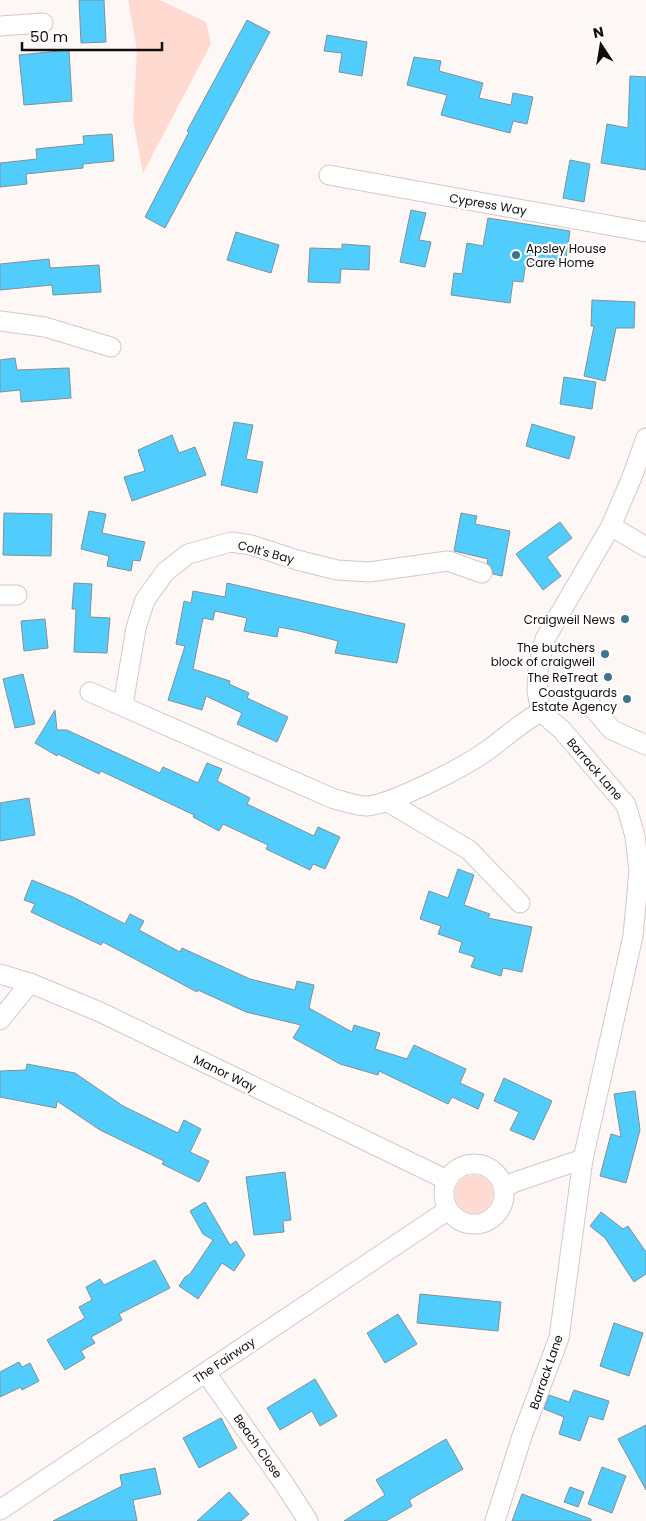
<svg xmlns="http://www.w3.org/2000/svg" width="646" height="1521" viewBox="0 0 646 1521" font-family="Poppins,sans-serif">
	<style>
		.grass { fill: #ffdad0 }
		.building { fill: #51cdfd; stroke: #848f95 }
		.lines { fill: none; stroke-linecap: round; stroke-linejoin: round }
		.minor-casing { stroke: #d5c8c4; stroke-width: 21 }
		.minor { stroke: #fff; stroke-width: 19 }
		.poi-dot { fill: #3b758e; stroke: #fff; stroke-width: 2 }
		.labels { text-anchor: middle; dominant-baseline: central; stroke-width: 4.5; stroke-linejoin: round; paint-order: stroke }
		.street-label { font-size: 12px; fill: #110d0c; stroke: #fff }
		.poi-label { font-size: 12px; fill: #110d0c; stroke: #fff; text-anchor: end }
	</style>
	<rect width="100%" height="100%" fill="#fdf8f6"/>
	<g class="grass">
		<polygon points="128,0 160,0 206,22 211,44 143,173 133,120 137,50"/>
		<circle cx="474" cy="1194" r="19"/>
	</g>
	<g class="building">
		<polygon points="79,0 104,0 106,42 81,43"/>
		<polygon points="247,20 270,32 165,228 145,217 189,132 187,131"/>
		<polygon points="327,35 367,42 362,76 339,72 342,53 324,51"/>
		<polygon points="69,50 72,101 24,105 19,55"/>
		<polygon points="414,57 441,61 439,71 483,83 479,98 511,105 513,93 533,97 527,124 513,121 510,133 441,115 447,95 407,85"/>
		<polygon points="630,76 646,77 646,170 601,163 607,124 628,128"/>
		<polygon points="112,134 114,161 83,164 83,168 26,174 27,184 0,187 0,163 37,159 36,149 84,144 83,136"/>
		<polygon points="570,160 590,164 584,202 563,198"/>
		<polygon points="411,210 426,213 419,240 431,242 425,267 400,262"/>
		<polygon points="488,218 570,231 565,266 526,262 523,282 513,281 510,303 451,295 454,273 462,274 467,243 483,246"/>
		<polygon points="236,232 279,245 271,273 227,260"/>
		<polygon points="342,244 370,246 369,270 341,269 340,283 308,282 310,248 342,249"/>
		<polygon points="49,259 50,268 99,265 101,292 53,295 52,285 0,290 0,264"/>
		<polygon points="592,300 635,302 634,328 616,328 605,381 584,376 594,326 591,326"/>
		<polygon points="15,358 17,370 69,368 71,398 21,402 20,390 0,392 0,360"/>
		<polygon points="564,377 596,382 592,409 560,404"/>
		<polygon points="234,422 253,425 246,459 263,462 257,493 221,485"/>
		<polygon points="532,424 575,437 569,459 526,446"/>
		<polygon points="172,435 179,453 195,447 206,475 132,501 124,477 145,471 138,450"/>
		<polygon points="89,511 106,514 102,533 145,542 140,561 133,560 131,571 107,566 109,556 81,549"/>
		<polygon points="4,513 52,514 51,556 3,555"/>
		<polygon points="461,513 477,516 475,524 510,531 502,576 493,574 491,566 487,563 488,559 454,551"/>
		<polygon points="560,522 572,538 547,557 561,576 543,590 516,554"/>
		<polygon points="74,583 92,584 90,617 110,618 107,653 74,652 76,609 72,609"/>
		<polygon points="227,583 405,624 397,663 335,653 338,641 299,631 279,627 277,637 244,631 247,618 215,611 213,620 203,618 193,669 230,681 229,684 249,693 247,698 288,717 277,742 237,724 242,713 206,696 202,710 168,700 185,646 176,644 184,601 191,603 193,591 225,597"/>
		<polygon points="45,619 48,648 24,651 21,621"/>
		<polygon points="23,674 35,724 15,728 3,679"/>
		<polygon points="55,710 57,730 67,730 160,773 163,767 198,783 207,763 222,769 217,781 250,798 247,804 314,836 318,827 340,837 325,869 313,864 310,870 266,849 268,845 223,824 219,831 193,817 194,815 101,771 99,774 58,754 57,756 35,743"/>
		<polygon points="29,798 35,835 0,841 0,803"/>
		<polygon points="458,869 474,875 464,905 490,914 488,918 532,927 522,972 503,968 501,976 471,967 475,957 459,952 462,942 438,934 441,926 420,919 429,891 448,898"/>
		<polygon points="32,880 73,897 125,924 130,914 144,921 139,930 180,952 182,948 250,979 295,990 297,981 314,985 309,1008 352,1032 354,1025 380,1033 375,1049 407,1059 414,1045 466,1069 460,1083 484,1094 478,1109 452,1097 448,1104 379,1071 378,1075 340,1064 293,1038 301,1025 246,1012 198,990 197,992 103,942 101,945 31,912 35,904 24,900"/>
		<polygon points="27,1064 75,1073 123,1106 178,1133 184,1120 201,1129 190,1152 209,1161 199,1182 162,1164 164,1161 100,1130 57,1101 56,1108 0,1097 0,1071 26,1070"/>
		<polygon points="504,1078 552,1101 534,1140 510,1130 519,1112 494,1101"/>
		<polygon points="635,1091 640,1130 626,1183 600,1176 611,1134 621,1137 614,1094"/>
		<polygon points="285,1172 291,1220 283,1221 284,1232 254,1235 246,1177"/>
		<polygon points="205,1202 230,1245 236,1241 245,1255 234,1271 222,1263 198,1299 179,1286 185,1277 190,1274 213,1240 203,1234 190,1211"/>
		<polygon points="601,1212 623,1229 628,1226 646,1252 646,1274 634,1282 605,1238 590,1226"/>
		<polygon points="155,1260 170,1288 119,1314 122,1320 91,1337 95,1343 81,1351 85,1358 65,1370 47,1340 85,1318 79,1307 92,1300 86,1287 100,1279 104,1285"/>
		<polygon points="420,1294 501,1302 498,1331 417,1323"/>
		<polygon points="398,1314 417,1344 385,1363 367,1333"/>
		<polygon points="614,1323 643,1333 629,1376 600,1366"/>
		<polygon points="19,1362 22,1367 30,1363 39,1381 22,1390 21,1387 0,1397 0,1372"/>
		<polygon points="315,1379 337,1416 320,1426 312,1411 280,1430 267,1408"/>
		<polygon points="574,1390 609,1401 603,1420 589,1416 580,1441 559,1434 564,1417 544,1409 549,1395 569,1402"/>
		<polygon points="221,1418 237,1448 199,1468 183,1438"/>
		<polygon points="646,1425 646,1490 618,1439"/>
		<polygon points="446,1439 463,1469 409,1500 412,1506 386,1521 344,1521 385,1495 376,1480"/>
		<polygon points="602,1467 626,1476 612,1513 588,1504"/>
		<polygon points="155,1468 161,1494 133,1500 137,1521 53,1521 122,1486 120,1475"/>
		<polygon points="570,1487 584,1492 578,1507 564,1502"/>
		<polygon points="229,1492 249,1514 241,1521 197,1521"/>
		<polygon points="522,1494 591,1519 591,1521 512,1521"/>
	</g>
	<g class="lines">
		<g class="minor-casing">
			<g id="minor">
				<polyline points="0,26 43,23"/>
				<polyline points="329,175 646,232"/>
				<polyline points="0,321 45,327 111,347"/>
				<polyline points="611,526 646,547"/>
				<polyline points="0,595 17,595"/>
				<path d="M90,692L334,799C344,801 357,806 367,806C393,804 466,766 488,750C506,737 521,722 541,712"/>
				<polyline points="588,702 612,730 646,745"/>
				<polyline points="123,705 136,628 145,600 165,572 188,554 231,542 251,545 297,560 337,570 369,572 448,561 482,573"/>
				<polyline points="388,802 469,850 520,903"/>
				<polyline points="0,974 30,983 100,1012 447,1180"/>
				<polyline points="0,1020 30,983"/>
				<circle cx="474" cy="1194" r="30"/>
				<polyline points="505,1187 515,1182 583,1159"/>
				<polyline points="206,1373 285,1485 308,1521"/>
				<polyline points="0,1510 448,1210"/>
				<polyline points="495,1521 522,1436 559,1338 583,1159 633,936 639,871 635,836 626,805 562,730 541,712 537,691 538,669 545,639 611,526 632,477 646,438"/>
			</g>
		</g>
		<use href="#minor" class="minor"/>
	</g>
	<g class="poi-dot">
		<circle cx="516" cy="255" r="5"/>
		<circle cx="625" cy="619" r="5"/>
		<circle cx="605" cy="654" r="5"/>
		<circle cx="608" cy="677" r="5"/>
		<circle cx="627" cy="699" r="5"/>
	</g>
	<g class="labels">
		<g class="street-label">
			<text transform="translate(488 204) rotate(10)">Cypress Way</text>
			<text transform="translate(266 552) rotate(15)">Colt's Bay</text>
			<text transform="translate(595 769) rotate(49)">Barrack Lane</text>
			<text transform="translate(225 1073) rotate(26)">Manor Way</text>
			<text transform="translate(224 1360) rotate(-34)">The Fairway</text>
			<text transform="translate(546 1372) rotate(-71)">Barrack Lane</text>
			<text transform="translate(258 1446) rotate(55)">Beach Close</text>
		</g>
		<g class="poi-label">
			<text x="526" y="248" text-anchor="start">Apsley House<tspan x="526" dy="14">Care Home</tspan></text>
			<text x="615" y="619">Craigweil News</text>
			<text x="595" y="647">The butchers<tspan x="595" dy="14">block of craigweil</tspan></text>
			<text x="598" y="677">The ReTreat</text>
			<text x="617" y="692">Coastguards<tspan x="617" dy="14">Estate Agency</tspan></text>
		</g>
	</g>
	<g transform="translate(601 45) rotate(348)" stroke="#ffffff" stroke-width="4" paint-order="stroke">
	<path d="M0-4L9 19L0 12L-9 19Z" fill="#110d0c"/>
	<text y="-8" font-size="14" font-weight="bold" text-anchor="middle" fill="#110d0c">N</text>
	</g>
	<path d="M22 42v8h140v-8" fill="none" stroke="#110d0c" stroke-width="2.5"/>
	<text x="30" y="42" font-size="15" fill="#110d0c" stroke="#ffffff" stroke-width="4" paint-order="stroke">50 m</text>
</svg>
